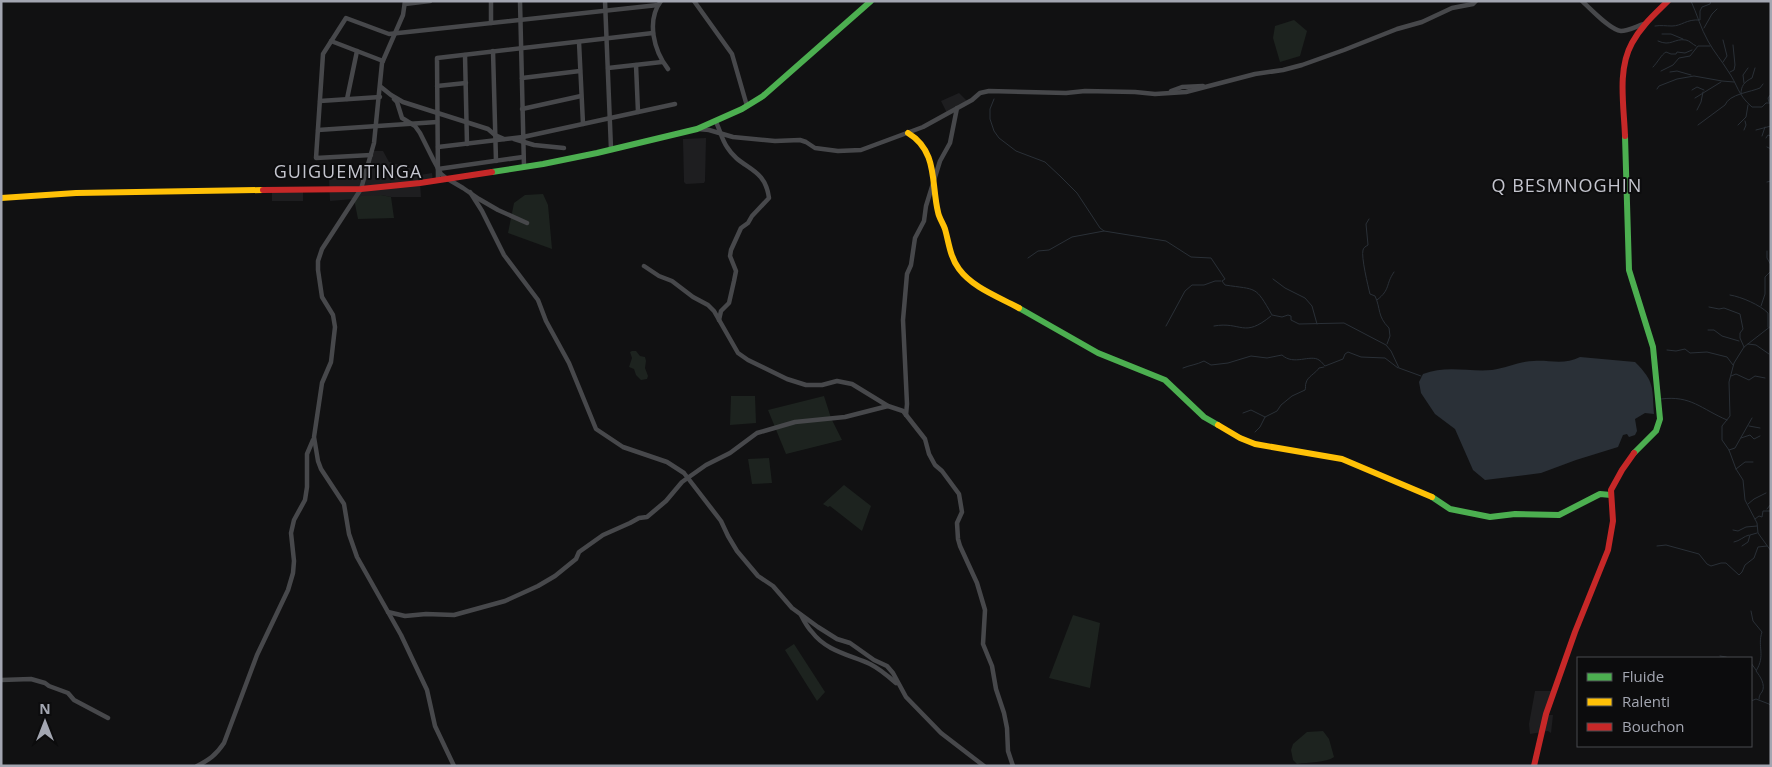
<svg xmlns="http://www.w3.org/2000/svg" width="1772" height="767" viewBox="0 0 1772 767" font-family="'Open Sans',sans-serif">
	<style>
		.built { fill: #1e1e20 }
		.green { fill: #1d231f }
		.water { fill: #2a3037 }
		.lines { fill: none; stroke-linecap: round; stroke-linejoin: round }
		.stream { stroke: #2a3037; stroke-width: 1 }
		.street { stroke: #47484b; stroke-width: 4.5 }
		.fast { stroke: #4caf50; stroke-width: 6 }
		.slow { stroke: #ffc107; stroke-width: 6 }
		.jam { stroke: #c62828; stroke-width: 6 }
		.labels { text-anchor: middle; dominant-baseline: central; stroke-width: 4; stroke-linejoin: round; paint-order: stroke }
		.quarter-label { font-size: 18px; letter-spacing: 1px; fill: #c4c5ce; stroke: #0c0c0d }
	</style>
	<rect width="100%" height="100%" fill="#111112"/>
	<g class="built">
		<polygon points="959,93 968,102 947,113 941,101"/>
		<polygon points="706,138 705,181 704,183 686,184 684,182 683,139"/>
		<polygon points="372,151 383,151 389,162 410,168 414,176 432,173 433,181 420,183 421,197 391,197 381,195 354,199 330,201 329,178 354,177 358,168 367,168"/>
		<polygon points="303,190 303,201 272,201 272,191"/>
		<polygon points="1535,691 1555,691 1547,715 1553,715 1551,733 1548,731 1530,734 1529,724"/>
	</g>
	<g class="green">
		<polygon points="1294,20 1307,31 1300,56 1280,62 1273,38 1275,26"/>
		<polygon points="543,194 548,205 552,249 508,233 514,203 525,195"/>
		<polygon points="381,195 391,197 394,218 358,219 354,199 361,196"/>
		<polygon points="632,351 636,351 640,356 645,357 646,361 645,368 648,376 647,379 641,380 636,375 634,369 629,367 632,358 630,352"/>
		<polygon points="731,396 755,396 756,423 730,425"/>
		<polygon points="824,396 831,418 842,440 786,454 768,410"/>
		<polygon points="769,458 772,483 752,484 748,459"/>
		<polygon points="844,485 871,506 862,531 830,506 828,507 823,504"/>
		<polygon points="1073,615 1100,623 1090,688 1049,678"/>
		<polygon points="794,644 825,692 817,701 785,650"/>
		<path d="M1323,731L1329,739L1334,757C1326,763 1308,762 1297,764L1293,760L1291,750L1293,744L1307,732Z"/>
	</g>
	<path class="water" d="M1580,357L1635,362C1655,382 1652,387 1654,414L1645,413L1635,419L1637,431L1635,435L1629,437L1627,434L1623,435L1618,447L1576,460L1541,473L1485,480L1473,470L1455,429L1435,414L1421,393L1419,382L1423,374C1446,365 1468,372 1492,370C1506,368 1521,361 1534,361C1550,360 1565,365 1580,357Z"/>
	<g class="lines">
		<g class="stream">
			<path d="M1691,1C1697,14 1701,29 1708,41C1714,52 1722,61 1728,71C1738,85 1737,94 1752,107H1762L1766,103H1771"/>
			<path d="M1655,26C1661,25 1666,26 1672,26C1682,26 1686,19 1700,20V11L1702,7L1710,4L1711,1"/>
			<polyline points="1704,28 1712,14 1717,9"/>
			<polyline points="1662,34 1671,34 1683,39"/>
			<path d="M1658,41C1671,47 1674,38 1686,40C1690,41 1692,44 1696,46"/>
			<polyline points="1723,62 1727,56 1723,40"/>
			<path d="M1653,67C1658,62 1661,55 1666,52L1671,54H1676L1677,52L1685,53L1692,50"/>
			<polyline points="1661,71 1673,65 1679,58 1690,56 1698,46 1710,46"/>
			<polyline points="1670,72 1677,71 1691,75"/>
			<polyline points="1730,72 1734,70 1735,65 1733,45"/>
			<polyline points="1744,83 1743,75 1748,68"/>
			<polyline points="1657,89 1659,86 1677,79 1694,76 1722,81 1734,82"/>
			<polyline points="1692,90 1697,87 1704,90"/>
			<path d="M1741,94C1741,86 1744,82 1752,78L1755,68"/>
			<polyline points="1695,98 1721,82"/>
			<path d="M994,99L990,109V119L994,131L999,138L1016,151L1045,162L1060,176L1077,193L1100,228L1104,231L1166,241L1191,257L1211,258L1225,279L1222,281L1225,285C1257,290 1255,285 1272,315L1282,317L1288,315L1291,316V320L1299,324L1344,323L1386,345L1391,351L1399,368L1421,376"/>
			<polyline points="1769,102 1768,98 1771,94"/>
			<polyline points="1697,110 1701,102 1703,92"/>
			<path d="M1698,125L1725,105C1729,94 1751,92 1760,88L1763,84"/>
			<polyline points="1738,125 1746,117 1748,105"/>
			<polyline points="1744,130 1746,125 1745,121"/>
			<polyline points="1756,130 1771,126"/>
			<polyline points="1762,136 1765,127"/>
			<polyline points="1766,138 1768,135 1771,136"/>
			<polyline points="1767,147 1771,149"/>
			<polyline points="1767,182 1771,181"/>
			<path d="M1369,219L1366,224L1368,245C1365,247 1364,247 1363,250C1361,257 1368,286 1370,294L1375,296C1381,309 1377,316 1389,328L1390,336L1387,344"/>
			<polyline points="1767,251 1767,258 1771,265"/>
			<polyline points="1028,258 1038,251 1049,250 1072,237 1104,231"/>
			<polyline points="1273,279 1285,288 1305,298 1312,306 1317,324"/>
			<path d="M1730,295C1742,297 1760,305 1768,313V327"/>
			<path d="M1377,300C1391,289 1385,285 1394,272"/>
			<polyline points="1761,306 1765,294 1765,277 1771,271"/>
			<polyline points="1709,307 1719,309 1724,308 1740,314 1743,329 1740,333 1740,338 1744,347"/>
			<polyline points="1166,326 1185,291 1192,285 1204,285 1215,281 1221,281"/>
			<path d="M1214,326C1242,321 1243,339 1271,316"/>
			<polyline points="1771,326 1744,347 1734,363 1729,382 1730,416 1722,426 1722,440 1729,450 1736,469 1743,480 1745,500 1757,523 1758,533 1771,551"/>
			<polyline points="1708,330 1714,330 1722,336 1739,341"/>
			<polyline points="1748,344 1756,345 1769,354"/>
			<polyline points="1667,350 1676,351 1685,349 1690,353 1707,352 1727,357 1733,365"/>
			<path d="M1183,368C1190,365 1196,365 1204,361L1211,365L1228,363L1251,356L1267,358L1282,355C1294,366 1310,354 1319,360C1322,362 1323,364 1325,366L1343,359L1345,354L1348,352L1361,357L1385,358L1398,368"/>
			<polyline points="1731,376 1736,374 1749,380 1755,376 1765,378"/>
			<path d="M1661,399C1691,395 1701,409 1727,420"/>
			<polyline points="1243,413 1251,410 1265,417"/>
			<polyline points="1749,426 1760,428"/>
			<path d="M1255,432L1260,427L1265,417L1277,411L1281,405L1292,396L1305,390C1306,388 1305,385 1306,383C1307,377 1316,373 1319,368L1324,367"/>
			<polyline points="1741,438 1750,435 1754,439 1760,436"/>
			<polyline points="1729,450 1735,448 1752,418"/>
			<polyline points="1736,469 1745,462 1753,462"/>
			<polyline points="1748,504 1754,499 1766,493"/>
			<polyline points="1767,509 1771,504"/>
			<polyline points="1755,519 1759,516 1762,517 1763,511 1771,511"/>
			<polyline points="1733,530 1738,531 1746,527 1757,526"/>
			<path d="M1734,542C1740,541 1744,536 1749,535"/>
			<polyline points="1657,546 1666,545 1699,554 1707,564 1711,566 1721,563 1726,563 1739,575 1742,572 1745,565 1754,558 1758,547 1767,546"/>
			<polyline points="1742,546 1748,542 1750,535 1757,533"/>
			<path d="M1751,611L1753,621L1762,632C1757,647 1766,655 1756,671C1760,676 1766,685 1762,692C1760,694 1759,696 1759,699"/>
			<polyline points="1720,656 1726,657 1728,658"/>
			<polyline points="1751,663 1756,670"/>
			<polyline points="1751,701 1756,699 1769,704 1771,706"/>
			<polyline points="1771,712 1771,725"/>
			<polyline points="1771,734 1771,741"/>
			<polyline points="1764,766 1771,766"/>
		</g>
		<g class="street">
			<polyline points="405,1 403,15 382,63 374,143 361,189 322,249 318,261 318,270 322,297 333,315 335,327 331,362 322,383 314,437 318,461 321,469 344,504 349,534 357,557 401,635 427,690 435,726 454,766"/>
			<polyline points="491,1 491,23"/>
			<polyline points="520,1 524,167"/>
			<polyline points="605,1 611,149"/>
			<path d="M661,1C646,21 654,51 668,69"/>
			<polyline points="694,1 732,54 747,106"/>
			<path d="M1582,1C1591,9 1610,30 1621,31C1628,31 1637,26 1644,24"/>
			<polyline points="405,4 430,1"/>
			<polyline points="331,41 383,61"/>
			<polyline points="579,42 583,124"/>
			<polyline points="493,51 496,161"/>
			<polyline points="465,55 467,144"/>
			<polyline points="636,65 638,112"/>
			<polyline points="608,68 662,62"/>
			<polyline points="522,78 580,71"/>
			<polyline points="437,86 466,83"/>
			<polyline points="381,87 391,95 403,102 488,129 495,135 504,139"/>
			<polyline points="1171,91 1182,87 1203,86"/>
			<polyline points="347,99 357,51"/>
			<polyline points="394,99 397,102 402,118 415,126 420,133 434,161 441,174 446,178 463,188 479,199 498,210 527,223"/>
			<polyline points="320,101 380,97"/>
			<polyline points="522,109 581,96"/>
			<path d="M716,122C720,130 722,140 727,147C741,170 765,166 769,198L752,216L748,223L741,228L731,250L730,256L736,271L734,281L729,303L721,311L719,320"/>
			<polyline points="698,129 709,130 733,137 775,141 800,140 806,142 815,148 838,151 861,150 923,127 972,100 980,93 989,91 1066,93 1085,91 1135,92 1155,94 1186,92 1255,74 1283,70 1302,65 1344,50 1397,29 1422,22 1452,8 1473,4 1476,1"/>
			<polyline points="318,130 437,122"/>
			<polyline points="514,139 534,145 564,148"/>
			<polyline points="438,147 523,137 675,104"/>
			<polyline points="371,155 316,158 323,54 346,18 389,34 658,5"/>
			<polyline points="438,169 523,157"/>
			<polyline points="438,180 437,58 653,33"/>
			<polyline points="470,192 482,211 504,255 538,300 546,321 569,363 596,429 623,447 667,462 684,473 721,521 728,536 737,551 758,576 773,586 792,608 818,627 837,639 850,643 874,660 887,666 893,673 906,697 941,733 984,766"/>
			<polyline points="644,266 659,276 672,281 693,297 708,305 714,311 738,353 748,360 787,379 806,385 822,385 837,381 852,384 888,406 903,411 925,439 929,454 935,465 942,471 959,494 962,512 957,523 958,539 960,546 977,583 985,610 983,644 992,666 996,689 1004,713 1007,728 1008,751 1013,766"/>
			<polyline points="906,415 907,404 903,320 907,274 911,265 915,238 924,221 926,206 940,161 950,143 957,108"/>
			<polyline points="388,612 405,616 426,614 454,615 505,601 538,586 555,576 576,559 579,552 603,535 630,523 639,518 647,517 666,501 682,482 689,477 706,465 730,453 757,433 795,422 845,417 888,406"/>
			<path d="M801,615C804,621 807,627 812,632C826,651 850,655 870,664C880,669 888,676 896,683"/>
			<polyline points="1,680 31,679 45,683 49,686 68,693 74,700 108,718"/>
			<path d="M197,766C209,760 216,755 224,743L257,655L288,590L293,573L294,561L291,533L294,520L305,500L307,487V454L313,440"/>
		</g>
		<g class="fast">
			<polyline points="1625,136 1629,270 1653,347 1660,419 1656,431 1634,453"/>
			<polyline points="492,172 543,164 597,153 697,129 742,109 763,96 871,1"/>
			<polyline points="1019,308 1098,353 1165,380 1204,417 1218,425"/>
			<polyline points="1432,497 1450,509 1490,517 1515,514 1559,515 1600,494 1611,495"/>
		</g>
		<g class="slow">
			<path d="M908,133C938,151 931,183 938,212C939,218 943,223 945,229C949,243 950,257 959,269C973,288 999,297 1019,308"/>
			<polyline points="1,198 76,193 263,190"/>
			<polyline points="1218,425 1240,438 1255,444 1342,459 1432,497"/>
		</g>
		<g class="jam">
			<path d="M1625,136C1624,106 1617,70 1632,43C1641,26 1655,14 1668,1"/>
			<polyline points="263,190 361,189 420,183 492,172"/>
			<polyline points="1534,766 1546,714 1575,632 1608,550 1613,521 1611,490 1622,470 1634,453"/>
		</g>
	</g>
	<g class="labels">
		<g class="quarter-label">
			<text x="348" y="171">GUIGUEMTINGA</text>
			<text x="1567" y="185">Q BESMNOGHIN</text>
		</g>
	</g>
	<rect width="1772" height="767" fill="none" stroke="#a3a6b1" stroke-width="5"/>
	<rect x="1577" y="657" width="175" height="90" fill="#0c0c0d" stroke="#484a4f"/>
	<rect x="1587" y="673" width="25" height="8" fill="#4caf50" stroke="#484a4f"/>
	<text x="1622" y="682" font-size="15" fill="#a3a6b1">Fluide</text>
	<rect x="1587" y="698" width="25" height="8" fill="#ffc107" stroke="#484a4f"/>
	<text x="1622" y="707" font-size="15" fill="#a3a6b1">Ralenti</text>
	<rect x="1587" y="723" width="25" height="8" fill="#c62828" stroke="#484a4f"/>
	<text x="1622" y="732" font-size="15" fill="#a3a6b1">Bouchon</text>
	<g transform="translate(45 722)" stroke="#0c0c0d" stroke-width="4" paint-order="stroke">
	<path d="M0-4L9 19L0 12L-9 19Z" fill="#a3a6b1"/>
	<text y="-8" font-size="14" font-weight="bold" text-anchor="middle" fill="#a3a6b1">N</text>
	</g>
</svg>
